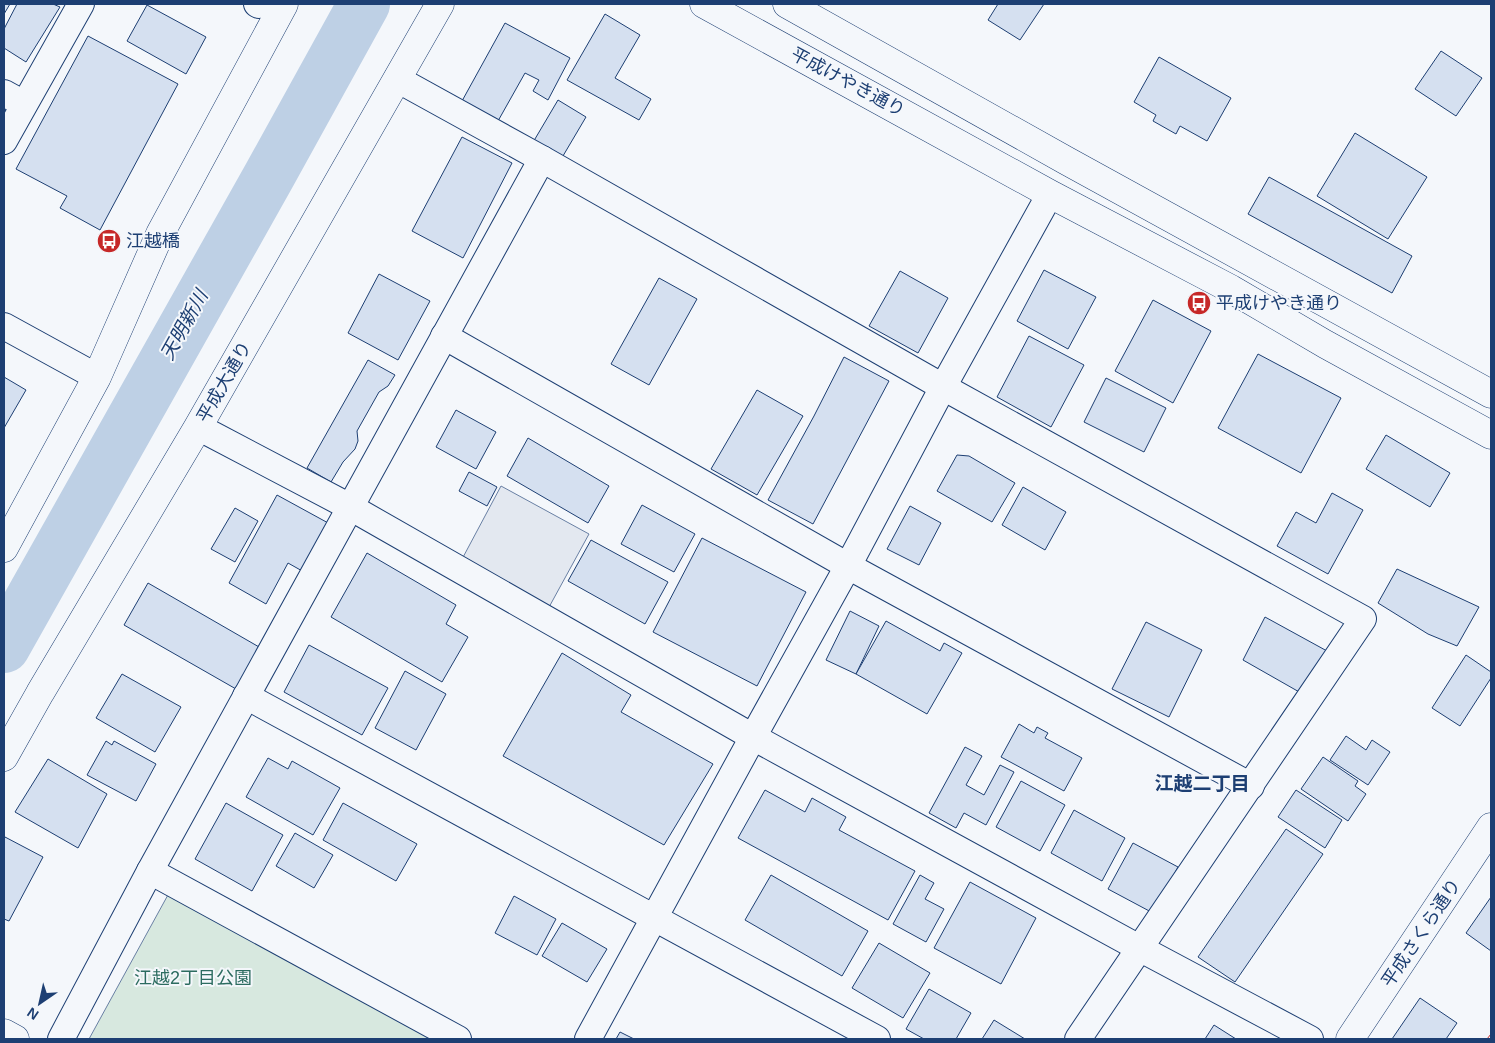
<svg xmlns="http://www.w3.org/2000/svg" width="1495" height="1043" viewBox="0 0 1495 1043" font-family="Helvetica,'Noto Sans JP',sans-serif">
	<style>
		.green { fill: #d7e8df; stroke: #687fa3 }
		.parking { fill: #e3e8f0; stroke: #687fa3 }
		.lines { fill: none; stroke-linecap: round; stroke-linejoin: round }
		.river { stroke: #bed0e5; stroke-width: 52 }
		.building { fill: #d5e0f0; stroke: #1d3f73 }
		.minor-casing { stroke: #1d3f73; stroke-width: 28 }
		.tertiary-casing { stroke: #1d3f73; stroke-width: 29 }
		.minor { stroke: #f4f7fb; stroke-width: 26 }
		.tertiary { stroke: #f4f7fb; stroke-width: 28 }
		.power { stroke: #c62828; stroke-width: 1; stroke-dasharray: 18 4 2.5 4; stroke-linecap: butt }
		.labels { text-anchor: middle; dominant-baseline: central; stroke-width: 4; stroke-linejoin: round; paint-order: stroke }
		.street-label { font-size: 18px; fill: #1d3f73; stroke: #f4f7fb }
		.poi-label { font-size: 18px; fill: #1d3f73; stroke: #f4f7fb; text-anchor: start }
		.park-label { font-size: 18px; fill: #2c6c60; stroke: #f4f7fb }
		.water-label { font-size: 19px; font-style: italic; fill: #1d3f73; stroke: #f4f7fb }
		.neighbourhood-label { font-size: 19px; font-weight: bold; fill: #1d3f73; stroke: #f4f7fb }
	</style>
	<rect width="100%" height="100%" fill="#f4f7fb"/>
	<polygon class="green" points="169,893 433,1039 89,1039"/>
	<polygon class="parking" points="501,486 589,534 548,609 461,561"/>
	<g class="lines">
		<polyline class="river" points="4,647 269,176 364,4"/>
	</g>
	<g class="building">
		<polygon points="4,4 10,4 4,14"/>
		<polygon points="17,4 53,4 60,7 26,62 4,48 4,29"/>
		<polygon points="998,4 1044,4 1020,40 988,20"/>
		<polygon points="147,5 206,37 186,74 127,41"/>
		<polygon points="605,14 640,35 615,78 651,99 639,120 567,80"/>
		<polygon points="505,23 570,58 548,100 533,91 539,80 525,73 498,121 462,101"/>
		<polygon points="88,36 178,84 100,230 60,208 67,196 16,169"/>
		<polygon points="1441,51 1482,78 1456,116 1415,89"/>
		<polygon points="1159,57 1231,98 1207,141 1180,126 1176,134 1153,121 1156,115 1134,102"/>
		<polygon points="558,100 586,117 560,161 532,144"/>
		<polygon points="1355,133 1427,177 1388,239 1317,196"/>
		<polygon points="462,137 512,163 463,258 412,231"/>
		<polygon points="1269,177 1412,256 1392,293 1248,214"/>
		<polygon points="1044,270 1096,297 1068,349 1017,321"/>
		<polygon points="900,271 948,298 918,353 869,326"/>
		<polygon points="379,274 430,301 398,360 348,333"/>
		<polygon points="659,278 697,299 649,385 611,364"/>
		<polygon points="1153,300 1211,331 1173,403 1115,371"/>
		<polygon points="1029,336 1084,365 1051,427 997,397"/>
		<polygon points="1258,354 1341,398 1301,473 1218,428"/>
		<polygon points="844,357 889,381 813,524 768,500 814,416"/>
		<polygon points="368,360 395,375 388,386 379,392 357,431 358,441 355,449 343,462 331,482 307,468"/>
		<polygon points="4,377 26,390 4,428"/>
		<polygon points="1106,378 1166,408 1144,452 1084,422"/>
		<polygon points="757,390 803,416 757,495 711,469"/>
		<polygon points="456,410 496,432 476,469 436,447"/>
		<polygon points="1386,435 1450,473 1430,507 1366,469"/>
		<polygon points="528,438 609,486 588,523 507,476"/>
		<polygon points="957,455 969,456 1015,483 992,522 937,491"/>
		<polygon points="469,472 497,487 487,506 459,491"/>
		<polygon points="1023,487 1066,512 1045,550 1002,525"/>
		<polygon points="1332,493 1363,510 1328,574 1277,546 1296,512 1316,523"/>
		<polygon points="277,495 330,524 304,572 288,563 266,604 229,583"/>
		<polygon points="642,505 695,534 674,572 621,544"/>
		<polygon points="910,506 941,523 919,565 887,549"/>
		<polygon points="235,508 258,521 235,562 211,549"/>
		<polygon points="702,538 806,592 757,686 653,632"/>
		<polygon points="591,540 668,582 645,624 568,581"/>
		<polygon points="367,553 456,605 446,624 468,637 442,682 331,617"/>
		<polygon points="1397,569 1479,607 1457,646 1428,634 1378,603"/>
		<polygon points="148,583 266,651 236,689 124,625"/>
		<polygon points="850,611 879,626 856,674 826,660"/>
		<polygon points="1265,617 1327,651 1301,693 1243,660"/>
		<polygon points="886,621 940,651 944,643 962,653 927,714 856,674"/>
		<polygon points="1146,622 1202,650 1169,717 1112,689"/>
		<polygon points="309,645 388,688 362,735 284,692"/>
		<polygon points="562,653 631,695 621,712 713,764 664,845 503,756"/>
		<polygon points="1466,655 1491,672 1491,678 1460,726 1432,708"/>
		<polygon points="405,671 446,694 416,750 375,728"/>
		<polygon points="122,674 181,707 155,752 96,718"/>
		<polygon points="1019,724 1034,733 1037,727 1048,733 1045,738 1082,758 1064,791 1001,757"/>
		<polygon points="1346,736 1366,750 1372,740 1390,752 1368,785 1330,760"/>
		<polygon points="106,741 112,745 114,741 156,764 136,801 87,775"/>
		<polygon points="965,747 982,756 966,785 984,795 1000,765 1014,772 986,825 964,813 956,828 929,813"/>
		<polygon points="1323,757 1358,781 1355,786 1366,794 1348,821 1301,789"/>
		<polygon points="268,758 288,769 292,761 340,788 313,835 246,797"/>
		<polygon points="48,759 107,794 78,848 15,812"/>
		<polygon points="1021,781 1065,805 1040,851 996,827"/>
		<polygon points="765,790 805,812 812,798 846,817 839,830 915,871 888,920 738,838"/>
		<polygon points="1296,790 1342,820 1325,848 1278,817"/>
		<polygon points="226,803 283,835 252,891 195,859"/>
		<polygon points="343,803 417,844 396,881 323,840"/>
		<polygon points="1074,810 1125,838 1102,881 1051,853"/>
		<polygon points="1286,829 1323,854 1235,982 1198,957"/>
		<polygon points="295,833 333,855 314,888 276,866"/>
		<polygon points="5,837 43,857 9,921 4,919 4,840"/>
		<polygon points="1133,843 1178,867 1153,913 1108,889"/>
		<polygon points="771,875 868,931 842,976 745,920"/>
		<polygon points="920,875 934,883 925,899 944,909 926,942 893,924"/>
		<polygon points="970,882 1036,918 1001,984 934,948"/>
		<polygon points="514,896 556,919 537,955 495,933"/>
		<polygon points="1491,897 1491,951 1466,933"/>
		<polygon points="562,923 607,949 587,982 542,956"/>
		<polygon points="879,943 930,973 903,1018 852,988"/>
		<polygon points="929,989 971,1013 956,1039 924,1039 906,1029"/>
		<polygon points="1420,998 1457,1023 1446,1039 1392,1039"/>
		<polygon points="994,1020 1025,1039 982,1039"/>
		<polygon points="1214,1025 1236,1039 1205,1039"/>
		<polygon points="620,1032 634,1039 616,1039"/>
	</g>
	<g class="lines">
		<g class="minor-casing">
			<g id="minor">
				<polyline points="257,4 259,5"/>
				<polyline points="397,79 542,159 943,387 1363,619 1078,1039"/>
				<polyline points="4,93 24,104"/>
				<polyline points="4,141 81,4"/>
				<polyline points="4,326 97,377"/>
				<polyline points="444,336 848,566 1251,786"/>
				<polyline points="198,427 350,507 753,737 1141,949 1310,1039"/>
				<polyline points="246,696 877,1039"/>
				<polyline points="150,871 458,1039"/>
				<polyline points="61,1039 150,871 542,159"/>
				<polyline points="588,1039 753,737 848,566 943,387 1050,194"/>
			</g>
		</g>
		<g class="tertiary-casing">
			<g id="tertiary">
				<polyline points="704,4 1050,194 1231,289 1325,344 1491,435"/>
				<polyline points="787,4 1067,161 1491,394"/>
				<polyline points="4,548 97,377 160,234 284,4"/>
				<polyline points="4,757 40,693 198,427 440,4"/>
				<polyline points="4,1033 15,1039"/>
				<polyline points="1350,1039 1491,827"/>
			</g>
		</g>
		<use href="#minor" class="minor"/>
		<use href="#tertiary" class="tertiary"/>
		<polyline class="power" points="1487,1039 1491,1034"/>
	</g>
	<defs>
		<g id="bus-disc" transform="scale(1.25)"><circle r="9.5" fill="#c62828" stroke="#f4f7fb"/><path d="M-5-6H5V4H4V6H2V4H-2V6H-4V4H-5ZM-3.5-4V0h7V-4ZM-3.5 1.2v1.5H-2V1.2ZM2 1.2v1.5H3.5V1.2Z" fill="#fff"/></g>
	</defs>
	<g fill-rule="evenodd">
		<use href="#bus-disc" x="109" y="241"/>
		<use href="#bus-disc" x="1199" y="303"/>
	</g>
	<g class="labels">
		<g class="street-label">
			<text transform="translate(848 82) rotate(28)">平成けやき通り</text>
			<text transform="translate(224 382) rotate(-60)">平成大通り</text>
			<text transform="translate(1421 933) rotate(-56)">平成さくら通り</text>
		</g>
		<g class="poi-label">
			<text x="126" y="241">江越橋</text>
			<text x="1216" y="303">平成けやき通り</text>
		</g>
		<g class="park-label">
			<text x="193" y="978">江越2丁目公園</text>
		</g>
		<g class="water-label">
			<text transform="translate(184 325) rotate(-61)">天明新川</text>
		</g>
		<g class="neighbourhood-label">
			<text x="1202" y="783">江越二丁目</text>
		</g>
	</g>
	<rect width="1495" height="1043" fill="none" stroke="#1d3f73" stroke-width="10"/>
	<g transform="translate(40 1003) rotate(214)" stroke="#f4f7fb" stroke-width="4" paint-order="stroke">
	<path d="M0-4L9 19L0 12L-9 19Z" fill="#1d3f73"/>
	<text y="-8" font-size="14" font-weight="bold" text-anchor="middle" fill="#1d3f73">N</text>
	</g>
</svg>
